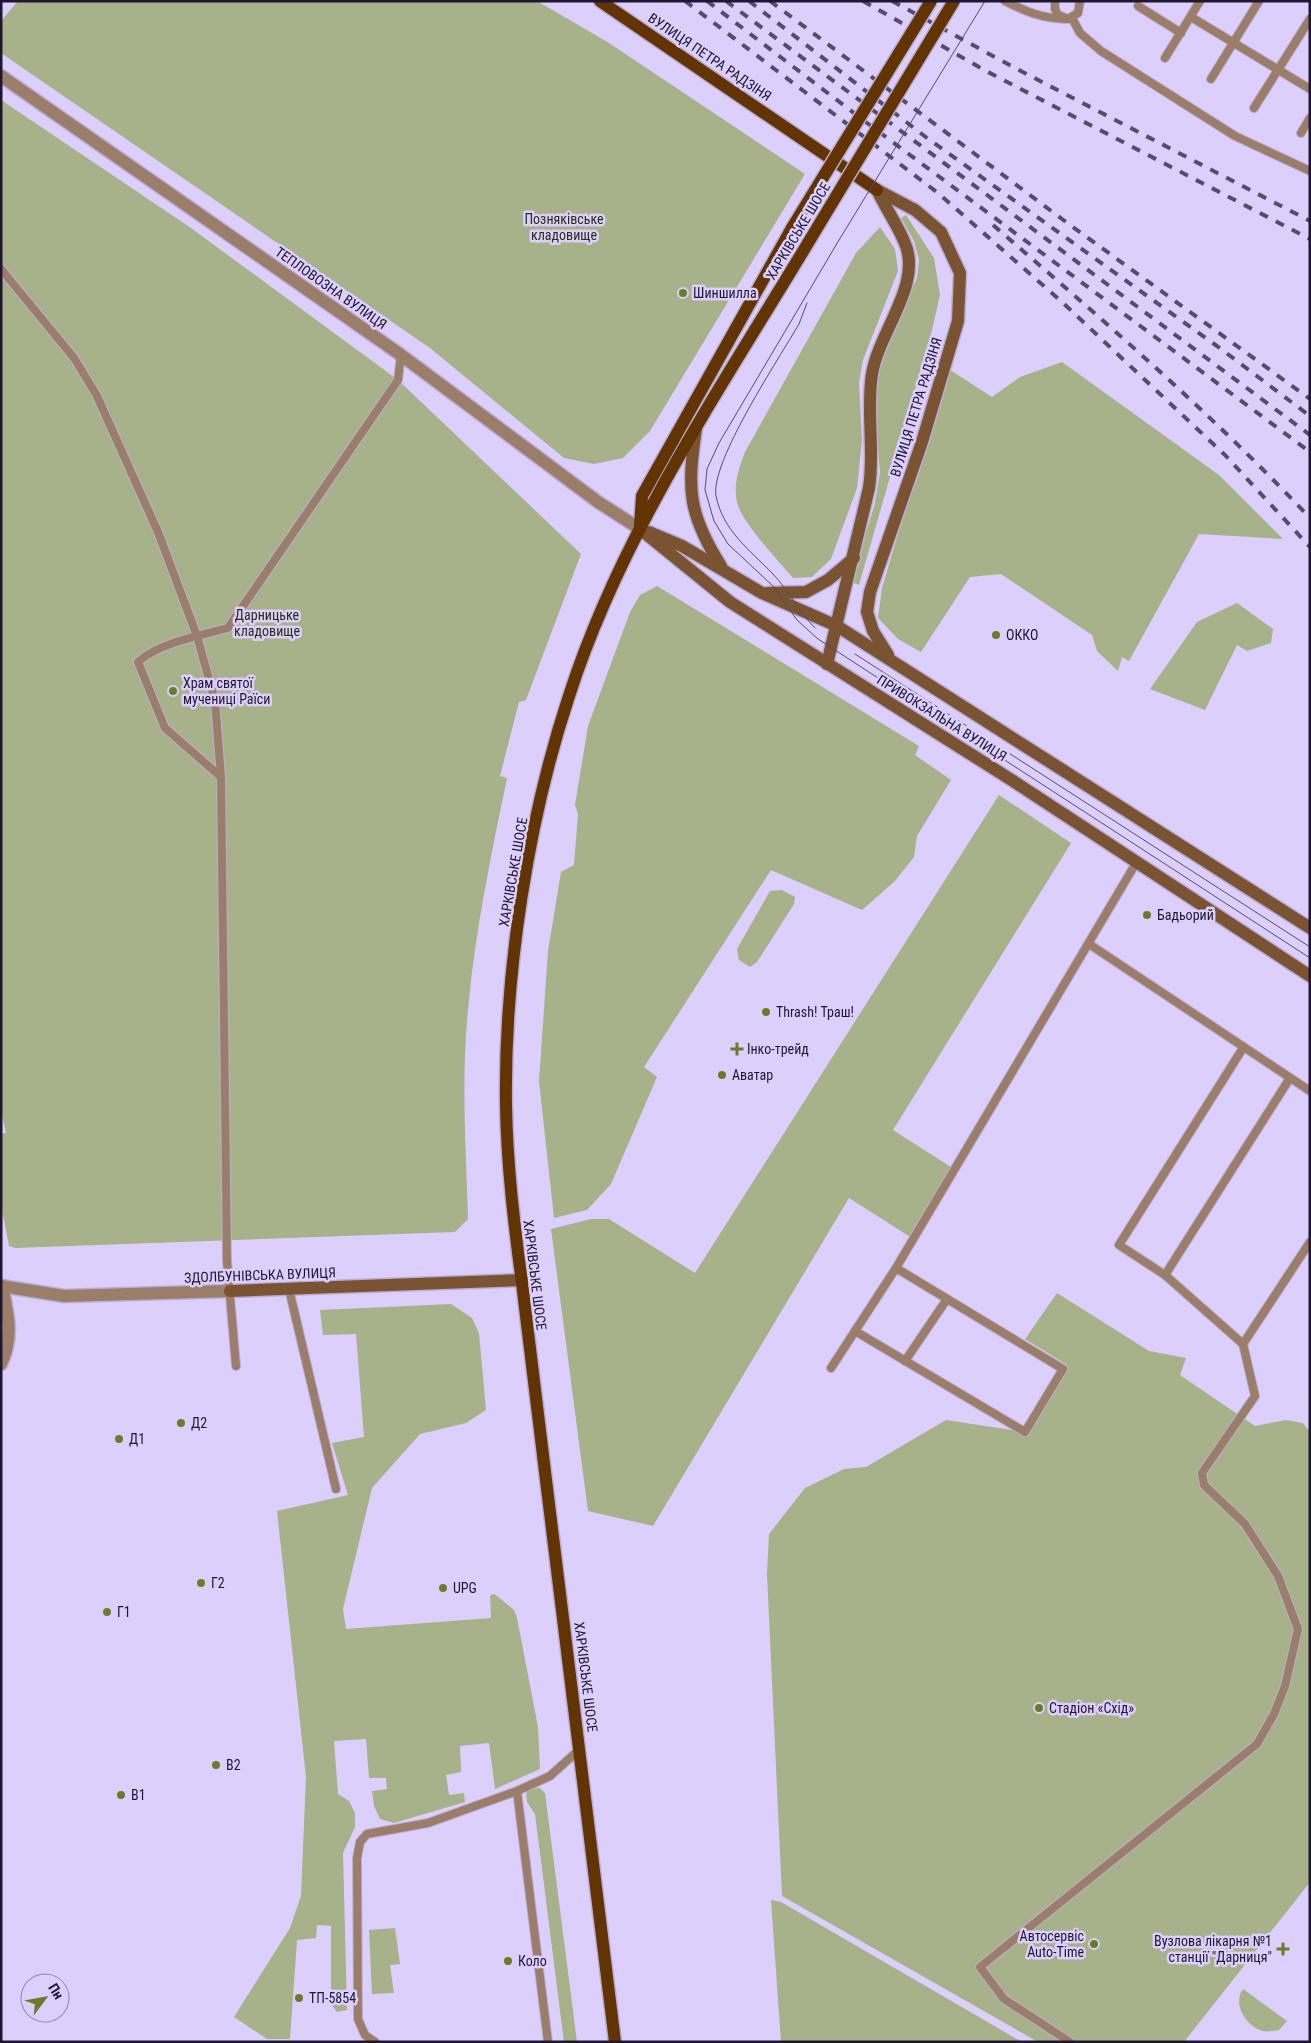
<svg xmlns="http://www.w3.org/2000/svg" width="1311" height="2043" viewBox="0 0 1311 2043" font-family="'Roboto Condensed',sans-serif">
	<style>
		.green { fill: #a7b18a }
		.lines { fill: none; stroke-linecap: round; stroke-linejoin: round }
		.service-casing { stroke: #bbaed6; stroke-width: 10 }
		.tertiary-casing { stroke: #bbaed6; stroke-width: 15 }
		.secondary-casing { stroke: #bbaed6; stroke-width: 15 }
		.primary-casing { stroke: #bbaed6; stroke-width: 15 }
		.service { stroke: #9a7e69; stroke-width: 8 }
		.tertiary { stroke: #9a7e69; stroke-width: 12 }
		.secondary { stroke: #7a5333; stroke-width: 12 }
		.primary { stroke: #623403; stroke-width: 12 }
		.tram { stroke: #574c6b; stroke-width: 1 }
		.rail { stroke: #574c6b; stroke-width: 4; stroke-dasharray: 9 9; stroke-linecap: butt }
		.primary-bridge-casing { stroke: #bbaed6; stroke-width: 15; stroke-linecap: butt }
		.primary-bridge { stroke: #623403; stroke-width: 12 }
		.poi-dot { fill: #6c7b29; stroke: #ddcffb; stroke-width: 2 }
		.labels { text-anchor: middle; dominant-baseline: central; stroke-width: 5; stroke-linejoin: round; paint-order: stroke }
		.street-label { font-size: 14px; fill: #201630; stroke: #ddcffb }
		.park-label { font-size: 14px; fill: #282e11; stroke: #ddcffb }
		.poi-label { font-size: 14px; fill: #201630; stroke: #ddcffb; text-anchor: start }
	</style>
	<rect width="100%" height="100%" fill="#ddcffb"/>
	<g class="green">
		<polygon points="18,1 537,1 609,43 805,174 650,431 623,458 594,464 564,458 430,348 1,53 1,21"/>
		<path d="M1,100L191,228L398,380L581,554L526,700L519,702L500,776L507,778C491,855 475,932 468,1010C461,1079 466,1150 468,1219L455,1232L15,1248L9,1246L1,1205V1133H6L1,1110Z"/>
		<polygon points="906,215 934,258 940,295 931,334 859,585 851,582 875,503 880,472 873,392 875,373 917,278 919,260 914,241 901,218"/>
		<path d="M880,227L895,249L898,271L863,360L859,383L862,440L857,488L831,559L812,577L793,578C779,561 741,522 737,502C733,485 739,468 745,452L856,253Z"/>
		<polygon points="1062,362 1219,475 1283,539 1199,534 1129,661 1122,657 1118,671 1097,651 1092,635 1001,574 970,577 921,652 898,639 878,618 882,588 947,368 992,397 1020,377"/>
		<polygon points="657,586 919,746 915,755 951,780 917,836 914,857 895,881 862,910 771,870 644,1067 657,1077 611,1184 587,1210 554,1218 539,1081 548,951 561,872 574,865 578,814 575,805 588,726 630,612 640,595"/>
		<polygon points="1237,603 1273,629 1271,643 1247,651 1237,645 1205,710 1150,689 1197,622"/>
		<polygon points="999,795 1071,843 893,1130 954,1169 912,1238 849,1198 653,1526 588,1511 551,1229 591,1219 609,1219 695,1273"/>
		<polygon points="782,890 795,897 794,904 757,962 750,967 739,960 737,949 770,891"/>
		<polygon points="1057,1293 1149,1351 1186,1358 1180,1375 1255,1426 1286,1420 1303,1423 1310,1432 1310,1882 1184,2042 1038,2042 782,1896 767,1574 769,1534 805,1488 844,1469 866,1467 946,1420 1025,1432 1067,1365 1025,1339"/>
		<polygon points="451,1304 472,1318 479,1333 486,1410 466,1423 420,1434 372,1488 343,1609 346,1629 491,1618 490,1596 493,1594 496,1595 514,1610 517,1618 538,1727 540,1769 495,1789 489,1743 460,1746 461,1772 446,1775 449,1795 464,1793 465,1802 394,1823 380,1819 374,1806 372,1791 387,1789 386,1778 369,1778 366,1739 334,1741 338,1794 349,1801 355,1813 355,1827 343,1853 347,2010 337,2012 331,2004 331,1926 317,1925 316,1938 297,1940 290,2039 267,2039 234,2017 290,1928 301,1896 306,1777 277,1511 348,1495 332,1443 364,1437 356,1334 323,1335 320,1310"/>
		<polygon points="540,1788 545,1793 577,2042 564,2042 535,1814 527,1802 526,1794 529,1789"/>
		<polygon points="771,1900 781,1902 1022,2042 781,2042"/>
		<polygon points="395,1928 400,1964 390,1965 394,1993 372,1994 369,1930"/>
		<path d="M1243,1989L1287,2021L1279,2030C1274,2031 1267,2032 1262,2031C1246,2026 1232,2004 1243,1989Z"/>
	</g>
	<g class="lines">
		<g class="service-casing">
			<g id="service">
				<path d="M1005,1C1026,12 1042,18 1065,19"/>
				<polyline points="1055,1 1055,9 1058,15 1068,19 1078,13 1080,1"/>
				<polyline points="1138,6 1181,33"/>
				<polyline points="1191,17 1310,89"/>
				<polyline points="1072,18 1080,33 1101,51 1235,136 1310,171"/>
				<polyline points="1165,58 1200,1"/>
				<polyline points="1211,79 1259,1"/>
				<polyline points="1254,108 1310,19"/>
				<polyline points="1301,133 1310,118"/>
				<polyline points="1,269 74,358 96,394 158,532 197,636 215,701 221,777"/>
				<polyline points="1089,944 1310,1091"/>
				<polyline points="1165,1275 1290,1078"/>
				<polyline points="289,1289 336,1489"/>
				<polyline points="855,1331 1025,1432 1063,1369 896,1268"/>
				<polyline points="1243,1344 1165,1275 1119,1245 1243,1048"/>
				<polyline points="905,1361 947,1299"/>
				<path d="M236,1366L227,1261L221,777L165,728L138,662C159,643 201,635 228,628L398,380L401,355"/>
				<polyline points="831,1368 896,1268 1136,863"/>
				<polyline points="517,1791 548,2042"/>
				<polyline points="375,2042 365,2035 358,2019 357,1858 360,1842 367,1834 428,1823 517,1791 550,1776 580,1749"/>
				<polyline points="1070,2042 1004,1999 980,1967 1257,1744 1274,1714 1285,1686 1298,1629 1278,1576 1245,1524 1204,1485 1202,1473 1255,1396 1243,1344 1310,1242"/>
			</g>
		</g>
		<g class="tertiary-casing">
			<g id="tertiary">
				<polyline points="1,76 401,355 598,502 640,529"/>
				<polyline points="1,1286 64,1296 230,1291"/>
				<path d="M1,1364C14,1337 8,1314 2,1286"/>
			</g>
		</g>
		<g class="secondary-casing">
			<g id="secondary">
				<polyline points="877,190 915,210 941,232 960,273 958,321 922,442 870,592 867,612 873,631 888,655"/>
				<path d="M696,429C687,489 688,514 721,566"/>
				<polyline points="640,529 730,602 1010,779 1310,976"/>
				<polyline points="649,532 682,546 762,593 837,626 1310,928"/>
				<polyline points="767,593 806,592 828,580 854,558"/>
				<path d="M827,664L869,488C875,450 866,412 872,374C879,331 924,283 904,241C897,224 885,207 877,190"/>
				<polyline points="230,1291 522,1280"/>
			</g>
		</g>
		<g class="primary-casing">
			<g id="primary">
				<polyline points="600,1 877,190"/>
				<polyline points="640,526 642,496 792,228"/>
				<path d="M615,2042C593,1854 568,1667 546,1480C538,1414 530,1348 522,1283C514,1223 507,1165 506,1105C504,974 528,820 569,696C622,531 723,385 811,238"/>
			</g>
		</g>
		<use href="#service" class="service"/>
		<use href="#tertiary" class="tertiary"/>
		<use href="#secondary" class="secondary"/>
		<use href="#primary" class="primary"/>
		<g class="tram">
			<polyline points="985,1 839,240 719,443 707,469 705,490 714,521 728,544 774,587 797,620 818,639 1310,958"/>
			<path d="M807,303L799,324C780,357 710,462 716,496C723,531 750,550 773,574C789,591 799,612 815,628"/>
			<polyline points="855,654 1310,947"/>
		</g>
		<g class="rail">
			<polyline points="685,1 938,193 1062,302 1225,455 1310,547"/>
			<polyline points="707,1 871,126 1310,452"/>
			<polyline points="726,1 1310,435"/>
			<polyline points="749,1 927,138 1217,346 1310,416"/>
			<polyline points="770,1 1066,222 1310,399"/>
			<polyline points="863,1 986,71 1310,239"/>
			<polyline points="892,1 1015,68 1310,221"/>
			<path d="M993,225C1102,319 1211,413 1310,518"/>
		</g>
		<g class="primary-bridge-casing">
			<g id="primary-bridge">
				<polyline points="792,228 931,1"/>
				<polyline points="811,238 954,1"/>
			</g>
		</g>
		<use href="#primary-bridge" class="primary-bridge"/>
	</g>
	<g class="poi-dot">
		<circle cx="683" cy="293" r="5"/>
		<circle cx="996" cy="635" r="5"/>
		<circle cx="173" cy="691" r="5"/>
		<circle cx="1147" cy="915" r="5"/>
		<circle cx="766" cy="1012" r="5"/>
		<path d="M734.5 1041.5h5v5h5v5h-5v5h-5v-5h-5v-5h5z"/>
		<circle cx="722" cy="1075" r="5"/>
		<circle cx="181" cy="1423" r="5"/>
		<circle cx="119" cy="1439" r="5"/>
		<circle cx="201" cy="1583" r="5"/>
		<circle cx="443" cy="1588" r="5"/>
		<circle cx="107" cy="1612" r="5"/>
		<circle cx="1039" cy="1708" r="5"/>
		<circle cx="216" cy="1765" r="5"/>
		<circle cx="121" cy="1795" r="5"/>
		<circle cx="1094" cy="1944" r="5"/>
		<path d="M1280.5 1941.5h5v5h5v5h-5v5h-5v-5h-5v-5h5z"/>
		<circle cx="508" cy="1961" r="5"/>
		<circle cx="299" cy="1998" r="5"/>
	</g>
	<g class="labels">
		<g class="street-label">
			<text transform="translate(710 57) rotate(34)">ВУЛИЦЯ ПЕТРА РАДЗІНЯ</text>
			<text transform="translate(798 231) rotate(-59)">ХАРКІВСЬКЕ ШОСЕ</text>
			<text transform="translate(331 288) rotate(35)">ТЕПЛОВОЗНА ВУЛИЦЯ</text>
			<text transform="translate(916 407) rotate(-73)">ВУЛИЦЯ ПЕТРА РАДЗІНЯ</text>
			<text transform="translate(942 718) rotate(32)">ПРИВОКЗАЛЬНА ВУЛИЦЯ</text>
			<text transform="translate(513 872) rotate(-80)">ХАРКІВСЬКЕ ШОСЕ</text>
			<text transform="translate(260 1275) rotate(-2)">ЗДОЛБУНІВСЬКА ВУЛИЦЯ</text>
			<text transform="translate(535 1275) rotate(83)">ХАРКІВСЬКЕ ШОСЕ</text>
			<text transform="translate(586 1677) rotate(83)">ХАРКІВСЬКЕ ШОСЕ</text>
		</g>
		<g class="park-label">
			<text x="564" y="219">Позняківське<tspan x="564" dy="16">кладовище</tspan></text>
			<text x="267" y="615">Дарницьке<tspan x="267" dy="16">кладовище</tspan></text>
		</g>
		<g class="poi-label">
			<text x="693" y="293">Шиншилла</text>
			<text x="1006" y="635">ОККО</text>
			<text x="183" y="683">Храм святої<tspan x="183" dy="16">мучениці Раїси</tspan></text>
			<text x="1157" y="915">Бадьорий</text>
			<text x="776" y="1012">Thrash! Траш!</text>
			<text x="747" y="1049">Інко-трейд</text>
			<text x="732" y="1075">Аватар</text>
			<text x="191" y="1423">Д2</text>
			<text x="129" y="1439">Д1</text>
			<text x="211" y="1583">Г2</text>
			<text x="453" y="1588">UPG</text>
			<text x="117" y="1612">Г1</text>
			<text x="1049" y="1708">Стадіон «Схід»</text>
			<text x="226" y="1765">В2</text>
			<text x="131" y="1795">В1</text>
			<text x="1084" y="1936" text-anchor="end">Автосервіс<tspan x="1084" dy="16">Auto-Time</tspan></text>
			<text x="1272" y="1941" text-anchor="end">Вузлова лікарня №1<tspan x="1272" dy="16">станції "Дарниця"</tspan></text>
			<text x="518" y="1961">Коло</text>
			<text x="309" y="1998">ТП-5854</text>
		</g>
	</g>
	<rect width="1311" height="2043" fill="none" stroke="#201630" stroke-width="5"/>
	<g transform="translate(45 1998) rotate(58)"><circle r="24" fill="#ddcffb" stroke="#9185aa"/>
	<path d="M0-4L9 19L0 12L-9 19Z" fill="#6c7b29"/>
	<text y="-8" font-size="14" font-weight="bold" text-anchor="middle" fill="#201630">Пн</text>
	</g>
</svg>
